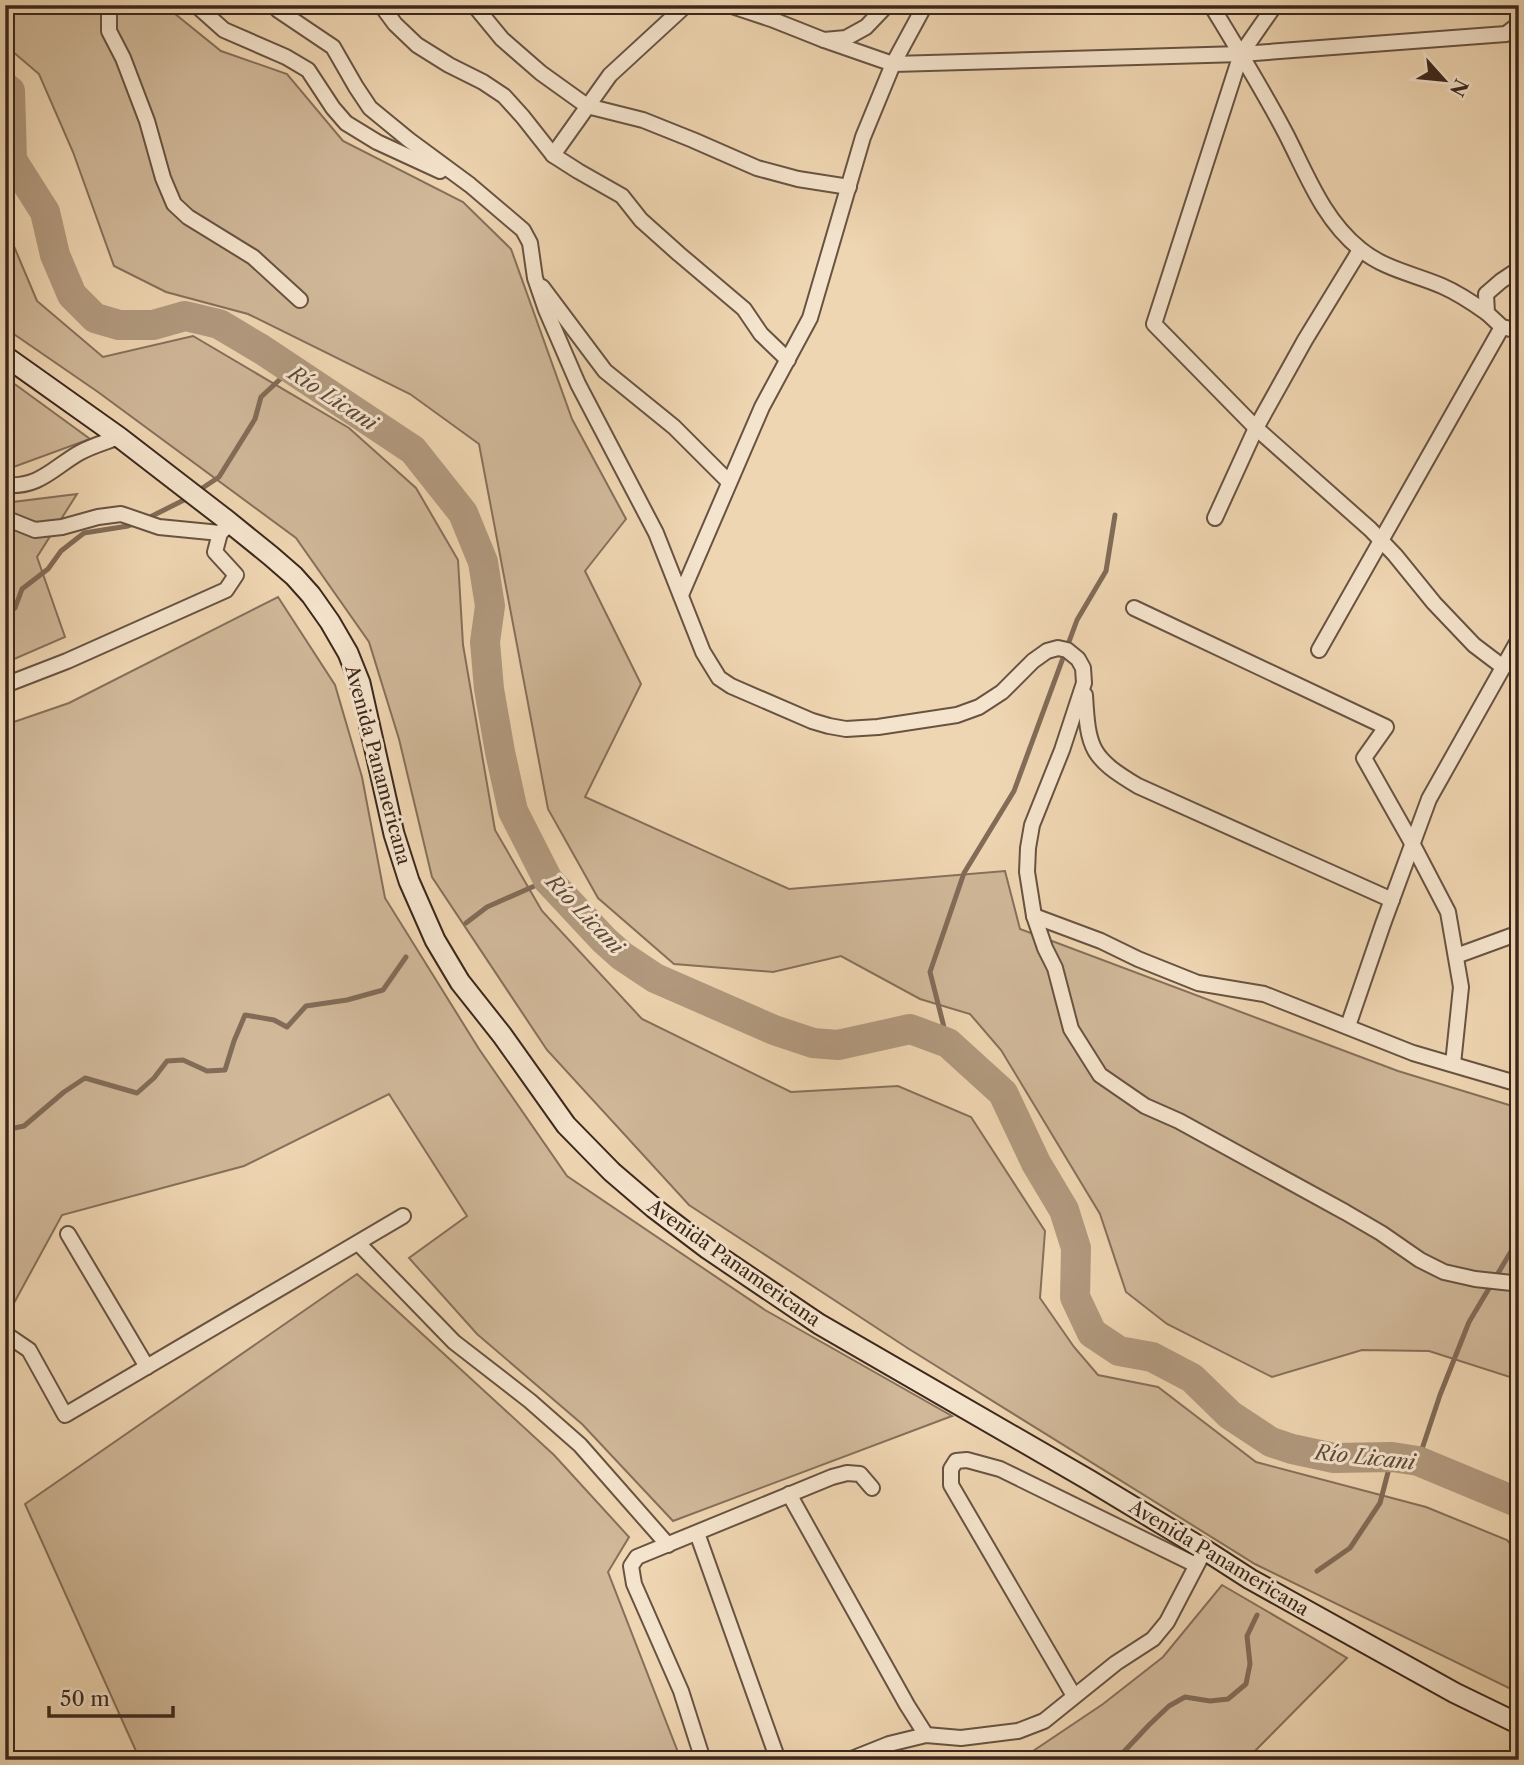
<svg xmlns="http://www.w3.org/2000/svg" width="1524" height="1765" viewBox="0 0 1524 1765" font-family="'Libre Caslon Text',serif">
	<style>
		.grass { fill: #d0b899; stroke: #86705b; stroke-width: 2 }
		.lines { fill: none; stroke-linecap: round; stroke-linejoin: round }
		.stream { stroke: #826c58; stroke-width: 5 }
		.river { stroke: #b29a7f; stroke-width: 30 }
		.street-casing { stroke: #685342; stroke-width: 18 }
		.secondary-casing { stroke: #3b271d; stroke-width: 23 }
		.street { stroke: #f5e4cd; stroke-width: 14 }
		.secondary { stroke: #f5e4cd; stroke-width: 19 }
		.labels { text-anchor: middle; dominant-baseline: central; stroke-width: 6; stroke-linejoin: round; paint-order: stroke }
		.street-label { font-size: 19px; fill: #3b271d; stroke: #f5e4cd }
		.water-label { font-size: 21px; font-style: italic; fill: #5f4a3a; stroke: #f5e4cd }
	</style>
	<rect width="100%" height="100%" fill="#efd6b2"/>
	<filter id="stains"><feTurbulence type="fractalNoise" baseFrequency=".00286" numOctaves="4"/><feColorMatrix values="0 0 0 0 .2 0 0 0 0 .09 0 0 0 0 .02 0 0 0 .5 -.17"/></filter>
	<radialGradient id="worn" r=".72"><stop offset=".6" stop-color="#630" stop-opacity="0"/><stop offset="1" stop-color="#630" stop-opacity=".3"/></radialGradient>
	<g class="grass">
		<polygon points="5,5 164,5 221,51 287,74 343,141 463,202 511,249 572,419 626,519 585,571 641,684 585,797 789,889 1005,871 1020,929 1398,1071 1519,1108 1519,1380 1429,1351 1362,1350 1272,1377 1167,1324 1126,1292 1100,1214 1001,1050 970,1014 920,999 841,956 773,972 674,964 598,898 548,809 479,444 410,394 248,314 166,292 114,266 73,152 39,74 5,45"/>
		<polygon points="5,225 37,301 103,357 193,336 349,428 416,488 458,560 463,645 495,830 542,911 642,1019 791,1092 898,1086 971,1117 1045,1231 1040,1298 1074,1347 1098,1375 1158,1387 1256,1462 1426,1507 1507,1540 1519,1554 1519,1693 1255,1564 909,1349 689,1205 547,1050 432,877 399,739 369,642 296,538 98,392 5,328"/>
		<polygon points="5,378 16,385 90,439 8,469 11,428 5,421"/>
		<polygon points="77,494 37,557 65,637 5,663 5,503"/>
		<polygon points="278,597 335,685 362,777 385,898 479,1049 567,1176 765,1310 952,1416 673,1521 582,1424 477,1334 409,1258 467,1216 389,1094 244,1166 62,1215 14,1303 5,1308 5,725 69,703"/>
		<polygon points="357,1274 554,1455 629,1537 608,1572 681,1760 140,1760 25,1504"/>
		<polygon points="1222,1585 1347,1658 1246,1760 966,1760 1027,1755 1103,1704 1163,1657"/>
	</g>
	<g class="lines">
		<g class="stream">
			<polyline points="198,491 219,477 255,419 261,397 291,369"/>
			<polyline points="146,519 190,497"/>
			<polyline points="5,611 15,608 22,589 48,569 61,551 84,533 128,526 137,523"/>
			<polyline points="466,923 487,907 548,880"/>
			<polyline points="948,1043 930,972 964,873 1014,791 1077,620 1106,571 1115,515"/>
			<polyline points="5,1130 24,1126 64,1092 85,1078 137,1093 154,1078 167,1061 183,1060 207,1071 225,1070 234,1041 245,1015 274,1020 287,1027 306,1006 347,1000 383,990 406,957"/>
			<polyline points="1418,1461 1440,1395 1469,1322 1519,1238"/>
			<polyline points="1317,1571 1350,1548 1380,1503 1392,1457"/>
			<polyline points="1116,1760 1149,1725 1169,1706 1185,1697 1210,1701 1228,1699 1246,1684 1250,1664 1247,1636 1257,1615"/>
		</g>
		<polyline class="river" points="5,87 10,91 12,160 45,212 55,255 72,295 95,318 119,325 153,325 185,316 219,324 261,349 413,450 463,513 483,562 490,606 485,642 489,689 500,752 513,811 548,880 604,940 622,956 655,978 774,1030 813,1043 838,1045 910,1029 948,1043 1003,1093 1036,1163 1064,1210 1076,1248 1075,1297 1092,1333 1119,1351 1152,1357 1192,1378 1230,1415 1271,1442 1292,1449 1334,1458 1392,1457 1418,1461 1519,1503"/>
		<g class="street-casing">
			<g id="street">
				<polyline points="109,5 109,31 123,58 147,121 163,178 174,204 188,217 253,257 300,300"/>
				<polyline points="196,5 224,30 286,57 308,70 333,108 346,123 377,142 440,171"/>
				<polyline points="274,5 278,10 333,47 356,87 370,108 409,140 470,185 523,230 530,243 535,278 546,310 578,384 656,533 703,652 719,678 731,686 812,721 829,726 846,729 878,727 957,715 979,707 1002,692 1033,661 1047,651 1058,648 1067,650 1078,659 1083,668 1084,683 1062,750 1032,825 1028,848 1027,872 1034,916 1045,948 1055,968 1071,1029 1100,1075 1145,1106 1179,1121 1345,1212 1381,1233 1420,1260 1444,1272 1475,1279 1512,1283 1519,1282"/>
				<polyline points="381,5 395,24 417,45 449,65 483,82 504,96 523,117 553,155 578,171 622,196 641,220 679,254 744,309 761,334 788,360"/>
				<polyline points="474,5 502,39 541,73 587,106 643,120 693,140 757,168 798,179 849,187"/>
				<polyline points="729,5 771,19 824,40 846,38 866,27 887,5"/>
				<path d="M1211,5C1237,48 1263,90 1286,134C1307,175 1323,219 1360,249C1384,269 1414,274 1442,286C1458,293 1473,303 1487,313"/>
				<polyline points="1275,5 1241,54 1154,324 1256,428 1370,529 1395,555 1434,603 1474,645 1503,667"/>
				<polyline points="824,40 893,64 1241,54 1506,34 1519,24"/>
				<polyline points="553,155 610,75 686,5"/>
				<polyline points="1519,269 1501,281 1486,294 1487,313 1502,327 1519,331"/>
				<polyline points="542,287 605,371 674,427 729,482"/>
				<path d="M5,485C39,488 53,468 79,453C91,446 106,442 119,437"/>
				<polyline points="5,518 35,530 62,527 98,517 121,514 159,527 220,533"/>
				<polyline points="1215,518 1256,428 1305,340 1360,250"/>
				<polyline points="681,595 762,407 810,318 863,137 893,64 925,5"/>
				<polyline points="1134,608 1386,727 1364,758 1412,843 1448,912 1461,987 1453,1064"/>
				<polyline points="1319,650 1502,327"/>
				<polyline points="5,685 67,661 226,590 236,575 215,552 220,533 231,523"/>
				<path d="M1085,695C1088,749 1091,758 1138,786L1392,900"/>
				<polyline points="1034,916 1101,941 1138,959 1198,983 1264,994 1413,1053 1519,1084"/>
				<polyline points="1456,956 1519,933"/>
				<polyline points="1348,1026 1383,924 1429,799 1519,639"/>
				<polyline points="68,1234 147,1367"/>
				<polyline points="358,1243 454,1342 530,1401 580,1445 668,1545"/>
				<polyline points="5,1336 7,1335 29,1350 65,1415 403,1216"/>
				<polyline points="789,1494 907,1705 926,1735"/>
				<polyline points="697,1533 778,1760"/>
				<polyline points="1074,1696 951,1485 951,1469 956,1461 967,1460 1000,1469 1196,1565"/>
				<polyline points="703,1760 681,1691 634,1584 631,1566 637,1557 832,1477 847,1473 860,1474 872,1488"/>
				<polyline points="849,1760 889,1744 926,1735 961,1738 1018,1731 1044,1721 1116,1663 1153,1639 1167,1622 1201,1557"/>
			</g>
		</g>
		<g class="secondary-casing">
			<polyline id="secondary" points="5,356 119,437 224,518 271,556 294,576 311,595 330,622 348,653 360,683 394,834 409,881 435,940 460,982 502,1035 566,1125 612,1172 654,1208 708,1249 819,1324 1089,1480 1205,1550 1250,1579 1455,1693 1519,1724"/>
		</g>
		<use href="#street" class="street"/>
		<use href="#secondary" class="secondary"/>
	</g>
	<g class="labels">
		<g class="street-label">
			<text transform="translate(378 765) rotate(75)">Avenida Panamericana</text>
			<text transform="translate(734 1263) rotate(35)">Avenida Panamericana</text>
			<text transform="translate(1219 1558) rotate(31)">Avenida Panamericana</text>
		</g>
		<g class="water-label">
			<text transform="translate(333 398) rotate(33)">Río Licani</text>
			<text transform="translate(585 914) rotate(46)">Río Licani</text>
			<text transform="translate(1365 1457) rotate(6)">Río Licani</text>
		</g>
	</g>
	<rect width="1524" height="1765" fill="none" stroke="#efd6b2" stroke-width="28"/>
	<rect x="7" y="7" width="1510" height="1751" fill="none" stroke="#3b271d" stroke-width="3.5"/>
	<rect x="14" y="14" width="1496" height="1737" fill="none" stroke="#3b271d" stroke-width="2"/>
	<g transform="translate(1444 80) rotate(117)" stroke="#f5e4cd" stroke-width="5" paint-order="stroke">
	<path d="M0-5L12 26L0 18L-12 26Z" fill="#3b271d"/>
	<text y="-10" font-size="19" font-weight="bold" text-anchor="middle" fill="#3b271d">N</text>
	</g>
	<path d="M49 1706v10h124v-10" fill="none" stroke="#3b271d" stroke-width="3.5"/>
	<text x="60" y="1706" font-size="21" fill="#3b271d" stroke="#f5e4cd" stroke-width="5" paint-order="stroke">50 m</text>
	<rect width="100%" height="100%" filter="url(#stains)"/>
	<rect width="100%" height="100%" fill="url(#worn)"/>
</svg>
